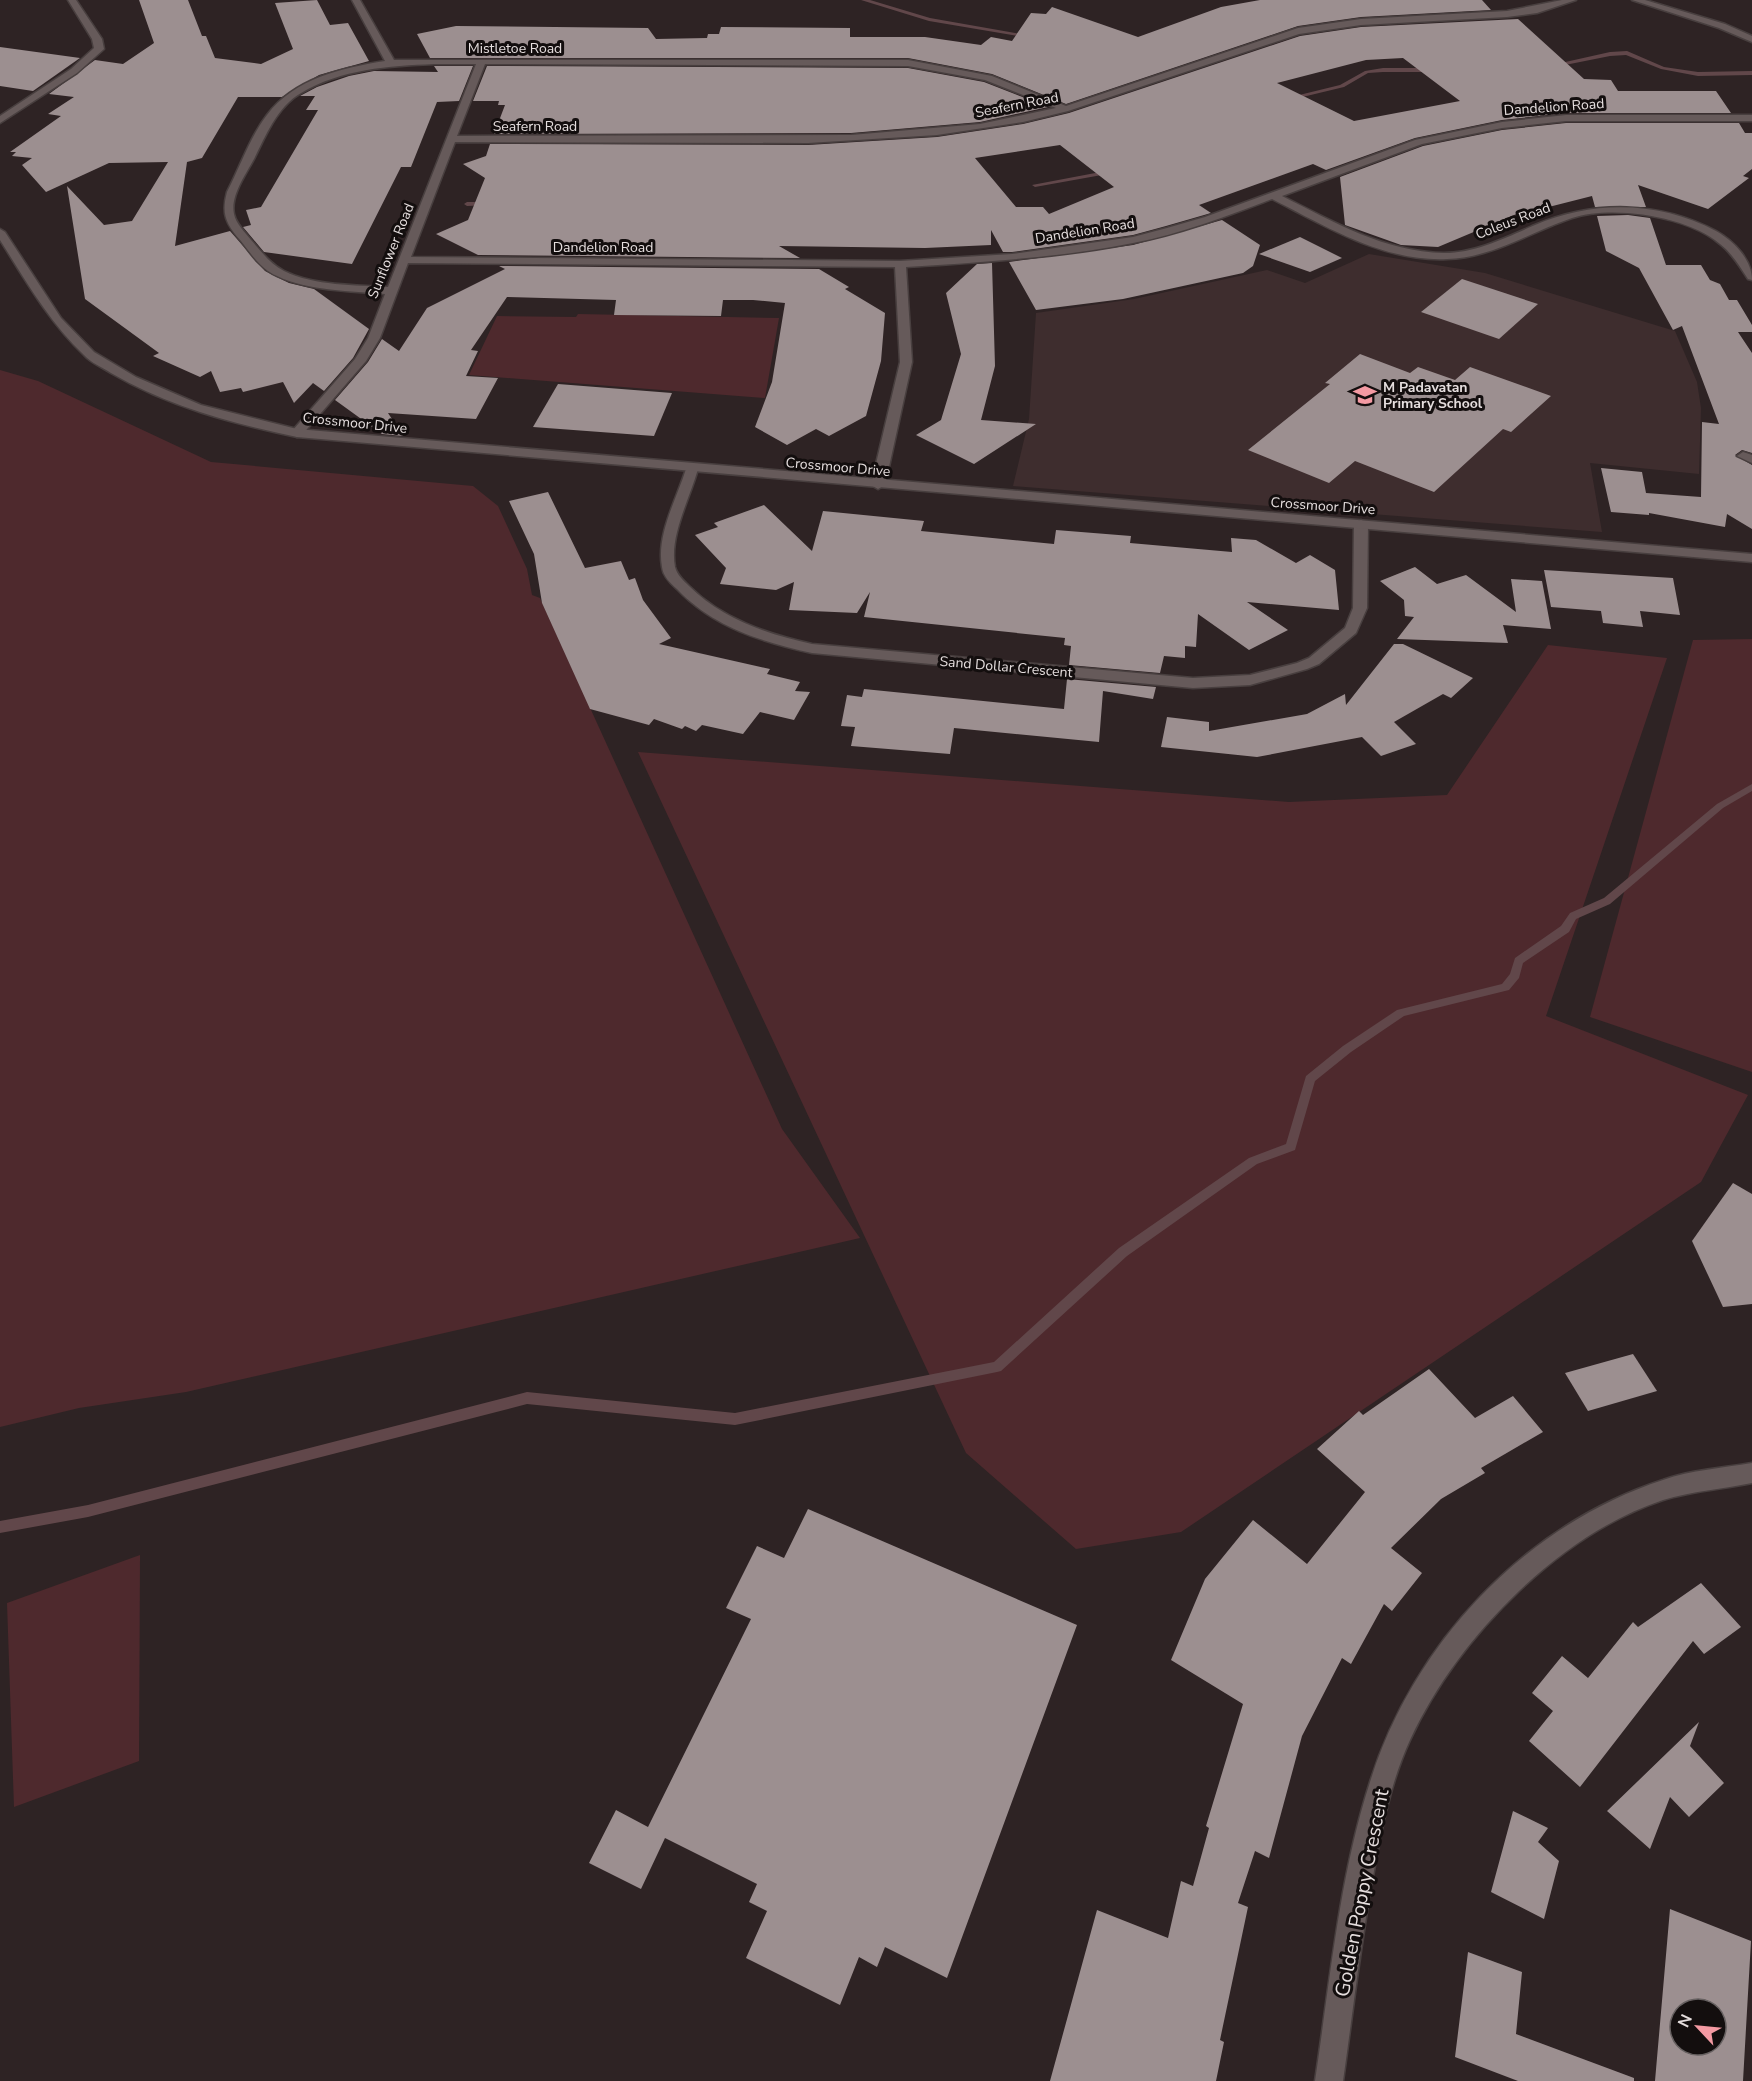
<svg xmlns="http://www.w3.org/2000/svg" width="1752" height="2081" viewBox="0 0 1752 2081" font-family="'Nunito Sans',sans-serif">
	<style>
		.built { fill: #3e2d2e }
		.green { fill: #4e292d }
		.lines { fill: none; stroke-linecap: round; stroke-linejoin: round }
		.stream { fill: #61474a; fill-rule: evenodd }
		.building { fill: #9c8f90; fill-rule: evenodd }
		.minor-casing { stroke: #483f3f; stroke-width: 3 }
		.tertiary-casing { stroke: #483f3f; stroke-width: 3 }
		.minor { fill: #665a5a; fill-rule: evenodd }
		.tertiary { fill: #665a5a; fill-rule: evenodd }
		.labels { text-anchor: middle; dominant-baseline: central; stroke-width: 6; stroke-linejoin: round; paint-order: stroke }
		.far-street-label { font-size: 14px; fill: #e5dede; stroke: #130e0e }
		.far-poi-label { font-size: 14px; font-weight: bold; fill: #e5dede; stroke: #130e0e; text-anchor: start }
		.near-street-label { font-size: 20px; fill: #e5dede; stroke: #130e0e }
	</style>
	<rect width="100%" height="100%" fill="#2e2324"/>
	<polygon class="built" points="1369,254 1485,273 1675,331 1697,382 1701,408 1699,474 1590,463 1602,532 1013,486 1029,419 1036,313 1134,299 1267,270 1305,283"/>
	<g class="green">
		<polygon points="578,314 779,318 765,398 469,375 497,316 576,317"/>
		<polygon points="0,370 38,381 211,462 473,486 498,506 527,569 532,595 540,598 782,1129 860,1238 186,1392 79,1408 0,1427"/>
		<polygon points="1752,639 1752,1072 1590,1017 1693,640"/>
		<polygon points="1548,645 1667,658 1546,1016 1748,1095 1701,1182 1181,1532 1076,1549 966,1453 638,752 1289,802 1447,795"/>
		<polygon points="140,1555 139,1761 14,1807 7,1603"/>
	</g>
	<g class="lines">
		<g class="stream">
			<polygon points="861,0 870,0 930,18 1033,36 1030,38 929,21"/>
			<polygon points="1627,51 1664,67 1698,72 1752,71 1752,75 1698,76 1661,69 1626,55 1610,56 1555,67 1552,65 1610,52"/>
			<polygon points="1383,68 1431,68 1434,70 1431,72 1383,72 1368,73 1344,87 1290,100 1287,98 1340,85 1365,71"/>
			<polygon points="1111,170 1113,171 1113,173 1035,187 1032,185"/>
			<polygon points="488,202 491,204 490,205 467,206 464,204 467,202"/>
			<polygon points="1752,784 1752,791 1723,808 1610,904 1576,919 1569,932 1523,963 1519,978 1509,990 1404,1016 1351,1052 1315,1081 1295,1150 1257,1164 1127,1256 1001,1371 997,1372 735,1425 527,1404 88,1517 0,1533 0,1521 88,1505 527,1392 735,1413 994,1362 1119,1248 1249,1158 1286,1144 1306,1076 1343,1046 1397,1010 1502,984 1510,974 1515,958 1561,926 1570,913 1604,898 1717,804"/>
		</g>
	</g>
	<g class="building">
		<polygon points="139,0 188,0 202,36 206,36 215,58 261,64 293,49 275,3 317,0 330,25 348,23 369,61 319,75 282,97 238,97 202,158 187,162 175,246 230,231 265,271 289,283 314,289 369,329 353,358 324,391 313,383 294,403 283,382 243,392 241,388 220,392 211,371 200,377 153,356 159,353 85,299 67,186 104,225 132,221 168,162 109,163 46,192 22,165 32,158 12,156 16,152 10,152 61,116 48,114 74,97 49,94 95,60 123,64 154,43"/>
		<polygon points="1260,0 1482,0 1491,10 1361,17 1298,26 1066,104 992,74 908,58 430,58 417,34 456,26 648,28 656,39 707,38 708,34 719,34 721,27 850,28 850,37 925,37 981,45 991,37 1012,41 1031,13 1046,14 1052,7 1138,37 1221,7"/>
		<path d="M1518,19L1584,79L1611,80L1618,91H1716L1731,113H1566L1502,120L1415,138L1326,170L1313,164L1199,205L1211,213L1166,226L1133,235L1012,252H1003L991,230V245L925,248L779,246L800,258L478,255L436,234L468,220L485,178L463,164L486,156L490,144L808,145L937,137L1023,124L1069,113L1300,36L1361,27ZM1403,58L1460,101L1354,121L1277,83L1366,60ZM1060,145L1114,187L1049,214L1043,207H1016L975,158Z"/>
		<polygon points="0,47 80,58 33,91 0,86"/>
		<polygon points="434,66 473,66 459,101 437,102 411,167 401,167 352,264 264,252 243,227 251,225 246,210 261,207 318,110 306,110 315,96 300,96 317,87 349,76 374,71 438,72"/>
		<polygon points="487,66 908,68 984,82 1048,107 980,122 851,133 494,134 505,105 498,105 499,101 473,101"/>
		<polygon points="1566,123 1739,123 1745,133 1752,133 1752,169 1743,176 1749,178 1708,209 1638,185 1646,207 1595,207 1592,196 1529,212 1526,210 1438,247 1401,245 1345,225 1340,177 1423,146 1502,130"/>
		<polygon points="1628,215 1650,218 1666,265 1701,265 1710,280 1720,284 1729,300 1737,300 1752,325 1752,332 1738,332 1752,353 1752,453 1742,450 1735,455 1752,465 1752,529 1727,514 1725,527 1649,513 1649,515 1611,512 1601,468 1642,472 1646,493 1701,497 1702,422 1719,424 1682,326 1673,330 1639,268 1606,251 1597,216"/>
		<polygon points="1222,220 1260,245 1253,266 1243,273 1123,299 1036,310 1009,262 1133,245"/>
		<polygon points="1300,237 1342,258 1310,272 1259,254"/>
		<polygon points="992,263 995,366 981,420 1036,424 974,464 916,435 941,420 961,354 946,293 977,264"/>
		<polygon points="499,266 819,269 849,287 845,289 885,313 881,361 866,416 829,436 816,429 787,445 755,427 772,382 785,303 753,300 723,300 721,316 614,315 616,300 507,297 471,350 478,351 466,376 498,378 476,419 388,413 403,436 382,434 335,400 368,362 382,339 399,351 427,308 505,269"/>
		<polygon points="1462,279 1538,304 1499,339 1421,312"/>
		<polygon points="1360,354 1410,373 1418,367 1455,380 1470,367 1551,396 1511,432 1503,429 1434,492 1355,461 1329,483 1248,450 1330,384 1325,383"/>
		<polygon points="558,384 672,393 654,436 533,427"/>
		<polygon points="548,492 585,568 621,561 629,580 635,578 643,600 671,638 659,644 770,669 767,674 800,682 795,691 810,692 794,720 760,712 743,734 702,725 696,731 685,726 682,729 654,719 649,725 590,709 542,603 534,554 509,501"/>
		<polygon points="764,505 812,551 823,511 924,521 921,531 1054,544 1056,530 1131,536 1130,543 1232,552 1231,538 1256,540 1296,563 1310,555 1335,570 1339,610 1247,602 1288,630 1249,650 1198,614 1196,647 1185,646 1185,658 1164,656 1160,673 1069,665 1071,646 1064,645 1065,638 864,617 870,592 857,613 789,610 794,582 776,590 720,584 726,568 695,535 718,527 714,523"/>
		<polygon points="1415,567 1437,584 1466,575 1516,612 1511,579 1542,581 1551,629 1503,625 1508,643 1397,639 1414,617 1405,616 1404,600 1380,581"/>
		<polygon points="1544,570 1673,578 1680,615 1640,611 1643,627 1603,623 1601,611 1551,607"/>
		<polygon points="1394,644 1403,644 1473,678 1451,698 1443,694 1394,722 1416,744 1381,756 1362,737 1257,757 1161,747 1167,717 1209,722 1209,731 1307,714 1345,694 1346,705"/>
		<polygon points="1067,679 1156,687 1153,699 1103,691 1099,742 954,728 950,754 851,746 855,727 841,726 847,695 862,697 864,689 1064,709"/>
		<polygon points="1733,1183 1752,1194 1752,1304 1723,1307 1692,1241"/>
		<polygon points="1633,1354 1657,1391 1588,1411 1565,1373"/>
		<polygon points="1429,1369 1475,1418 1513,1396 1543,1432 1481,1468 1485,1473 1441,1499 1391,1548 1422,1573 1392,1611 1384,1604 1351,1664 1342,1658 1302,1736 1269,1858 1255,1851 1238,1903 1248,1907 1220,2040 1224,2042 1216,2081 1050,2081 1097,1910 1168,1938 1181,1881 1193,1886 1209,1828 1206,1826 1243,1704 1171,1660 1205,1579 1253,1520 1307,1564 1365,1492 1317,1449 1359,1411 1363,1415"/>
		<polygon points="808,1509 1077,1625 947,1978 885,1947 877,1967 859,1957 840,2005 746,1958 767,1911 749,1902 757,1884 665,1838 641,1889 589,1863 616,1810 648,1827 751,1619 726,1608 757,1546 784,1558"/>
		<polygon points="1701,1583 1741,1627 1704,1654 1693,1641 1580,1787 1529,1741 1553,1711 1532,1693 1562,1656 1588,1678 1633,1622 1638,1627"/>
		<polygon points="1699,1722 1690,1746 1724,1783 1689,1817 1670,1797 1650,1849 1607,1811"/>
		<polygon points="1513,1811 1548,1828 1538,1842 1559,1861 1544,1919 1491,1892"/>
		<path d="M1670,1909L1751,1941L1743,2081H1655ZM1680,2009H1716V2045H1680Z"/>
		<polygon points="1468,1952 1522,1972 1516,2034 1634,2078 1634,2081 1518,2081 1455,2057"/>
	</g>
	<g class="lines">
		<g class="minor-casing">
			<g id="minor">
				<path d="M352,0H360L394,60H908L992,76L1066,106L1298,28L1361,19L1507,11L1562,0H1576L1537,13L1507,17L1361,25L1299,34L1068,111L1023,122L937,135L808,143L455,142L411,257L900,261L1012,254L1133,237L1167,228L1205,217L1415,140L1502,122L1566,115H1752V121H1566L1502,128L1422,144L1282,196C1334,222 1385,252 1444,253C1476,253 1507,237 1535,225C1594,200 1659,201 1716,231C1734,241 1752,260 1752,280L1748,279C1740,267 1732,253 1720,244C1687,216 1613,205 1572,218C1530,232 1492,258 1447,259C1384,262 1327,227 1272,199C1227,216 1181,234 1133,243C1058,258 982,262 906,267L912,362L885,485L878,489L871,485L900,362L895,267L408,263L380,338L366,361L301,436L297,437L291,433L293,430L355,359L368,338L385,294C352,291 308,291 277,276C261,269 251,254 241,241C226,224 221,214 227,192C240,167 250,137 267,115C295,78 342,68 385,61ZM434,64H476L388,287C355,285 315,286 284,271C270,264 261,251 251,240C245,232 236,224 234,214C230,196 246,174 254,159C266,135 277,107 301,93C341,69 389,66 434,64ZM485,64L908,66L985,80L1056,108L980,124L851,135L457,136Z"/>
				<polygon points="1632,0 1645,0 1725,24 1752,36 1752,42 1719,28"/>
				<polygon points="1743,452 1752,455 1752,463 1737,456"/>
				<path d="M692,465L698,469C690,498 669,536 675,567C677,575 683,580 689,586C722,619 767,634 812,644L1193,678L1250,675L1297,663L1309,658L1345,628L1353,608L1354,524L1361,520L1368,524L1367,608L1356,633L1319,664L1307,669L1250,685L1193,688L812,653C762,642 713,627 677,589C670,583 663,576 662,567C656,535 677,498 686,469Z"/>
				<path d="M1752,1463V1483C1723,1489 1692,1491 1663,1500C1609,1518 1560,1552 1519,1591C1474,1634 1436,1684 1410,1740C1391,1781 1382,1827 1374,1871C1361,1940 1353,2011 1343,2081H1315C1330,1982 1339,1878 1370,1782C1413,1644 1525,1525 1663,1480C1691,1470 1723,1468 1752,1463Z"/>
			</g>
		</g>
		<g class="tertiary-casing">
			<g id="tertiary">
				<polygon points="68,0 76,0 102,39 104,49 77,73 0,123 0,116 71,69 94,48 92,39"/>
				<path d="M0,229L5,232L61,318L94,352L136,377L201,405L297,429L1752,554V562L297,437C232,423 169,407 111,373C102,367 91,363 84,355C49,322 26,281 0,240Z"/>
			</g>
		</g>
		<use href="#minor" class="minor"/>
		<use href="#tertiary" class="tertiary"/>
	</g>
	<defs>
		<g id="school-bare" transform="scale(1.8)"><path d="M0-5L7-2L0 1L-7-2ZM-4 1L0 2.5L4 1V4Q0 6-4 4Z" fill="#f49aa3" stroke="#130e0e" stroke-width="2.5" paint-order="stroke"/></g>
	</defs>
	<g fill-rule="evenodd">
		<use href="#school-bare" x="1365" y="395"/>
	</g>
	<g class="labels">
		<g class="far-street-label">
			<text x="515" y="48">Mistletoe Road</text>
			<text transform="translate(1017 105) rotate(-11)">Seafern Road</text>
			<text transform="translate(1554 107) rotate(-4)">Dandelion Road</text>
			<text x="535" y="126">Seafern Road</text>
			<text transform="translate(1513 221) rotate(-21)">Coleus Road</text>
			<text transform="translate(1085 231) rotate(-9)">Dandelion Road</text>
			<text x="603" y="247">Dandelion Road</text>
			<text transform="translate(391 251) rotate(-68)">Sunflower Road</text>
			<text transform="translate(355 423) rotate(6)">Crossmoor Drive</text>
			<text transform="translate(838 467) rotate(5)">Crossmoor Drive</text>
			<text transform="translate(1323 506) rotate(4)">Crossmoor Drive</text>
			<text transform="translate(1006 667) rotate(5)">Sand Dollar Crescent</text>
		</g>
		<g class="far-poi-label">
			<text x="1383" y="387">M Padavatan<tspan x="1383" dy="16">Primary School</tspan></text>
		</g>
		<g class="near-street-label">
			<text transform="translate(1362 1893) rotate(-79)">Golden Poppy Crescent</text>
		</g>
	</g>
	<g transform="translate(1698 2027) rotate(296)"><circle r="28" fill="#130e0e" stroke="#676161" stroke-width="1.5"/>
	<path d="M0-4.5L10 22L0 15L-10 22Z" fill="#f49aa3"/>
	<text y="-9" font-size="16" font-weight="bold" text-anchor="middle" fill="#e5dede">N</text>
	</g>
</svg>
